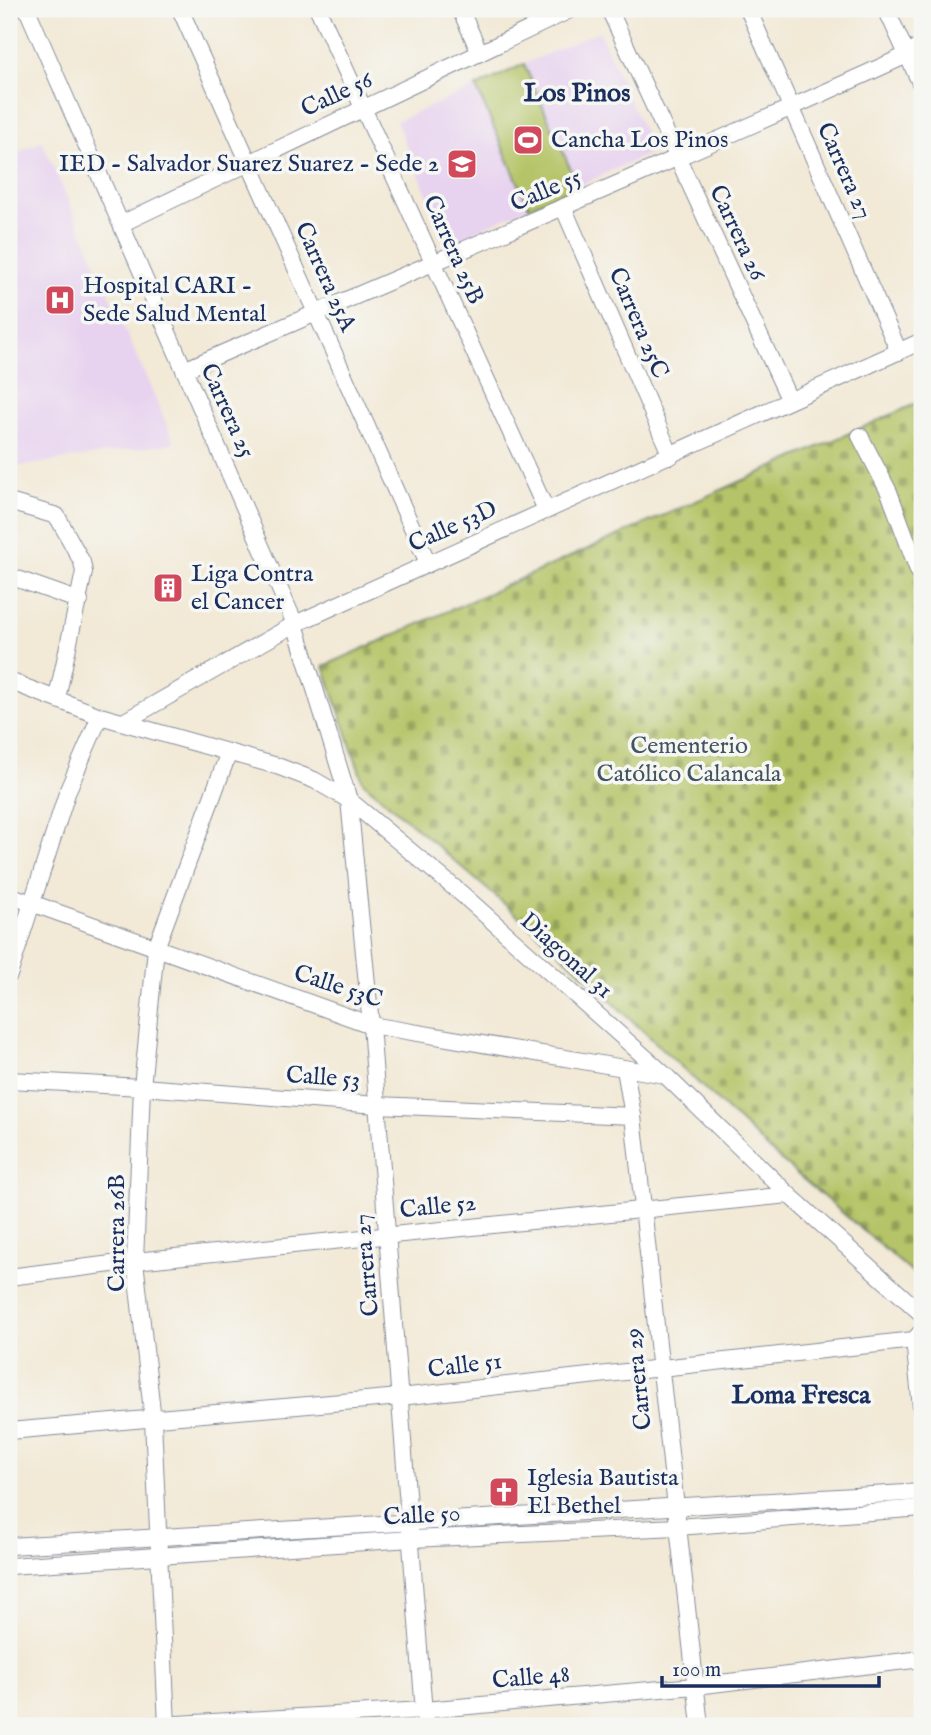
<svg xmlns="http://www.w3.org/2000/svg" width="931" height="1735" viewBox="0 0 931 1735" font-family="'IM FELL English',serif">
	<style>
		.built { fill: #e7d2ef }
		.cemetery { fill: url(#cemetery-stones); stroke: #687a62; stroke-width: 2 }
		.pitch { fill: #b5c467; stroke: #687a62; stroke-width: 2 }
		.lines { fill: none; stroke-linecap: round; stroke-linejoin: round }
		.minor-casing { stroke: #868c9a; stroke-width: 18 }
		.minor { stroke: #fff; stroke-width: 16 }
		.labels { text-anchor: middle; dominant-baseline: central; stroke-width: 7; stroke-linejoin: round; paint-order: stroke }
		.street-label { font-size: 24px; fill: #1b2f5e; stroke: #f6f6f2 }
		.poi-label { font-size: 24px; fill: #1b2f5e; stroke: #f6f6f2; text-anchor: start }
		.park-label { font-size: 24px; fill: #425460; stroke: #f6f6f2 }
		.neighbourhood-label { font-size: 26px; font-weight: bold; fill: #1b2f5e; stroke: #f6f6f2 }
	</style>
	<defs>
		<pattern id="cemetery-stones" width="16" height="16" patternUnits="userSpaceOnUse" patternTransform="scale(1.75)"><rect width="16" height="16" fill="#b5c467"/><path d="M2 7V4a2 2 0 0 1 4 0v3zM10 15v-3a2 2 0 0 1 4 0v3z" fill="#92a058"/></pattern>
	</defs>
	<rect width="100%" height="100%" fill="#f6f6f2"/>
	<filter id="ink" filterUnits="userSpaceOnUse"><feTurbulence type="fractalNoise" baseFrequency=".0143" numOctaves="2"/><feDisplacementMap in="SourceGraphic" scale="14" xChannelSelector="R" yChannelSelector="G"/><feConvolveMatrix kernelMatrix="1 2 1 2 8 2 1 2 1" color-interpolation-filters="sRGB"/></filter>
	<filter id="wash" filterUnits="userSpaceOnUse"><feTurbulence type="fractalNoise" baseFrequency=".00686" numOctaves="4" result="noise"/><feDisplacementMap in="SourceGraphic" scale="28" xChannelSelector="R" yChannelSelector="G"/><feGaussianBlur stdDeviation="1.57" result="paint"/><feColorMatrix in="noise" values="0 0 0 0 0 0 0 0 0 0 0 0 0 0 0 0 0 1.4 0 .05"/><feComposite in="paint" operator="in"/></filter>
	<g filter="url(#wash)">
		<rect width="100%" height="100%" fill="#f2e9d6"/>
		<g class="built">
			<polygon points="599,31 653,152 578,186 524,64"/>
			<polygon points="476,87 529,207 448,243 396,121"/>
			<polygon points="42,141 175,443 9,468 9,157"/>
		</g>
		<polygon class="cemetery" points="922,401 922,1281 776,1156 553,946 363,782 324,666"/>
		<polygon class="pitch" points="524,64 578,186 529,207 476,87"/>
	</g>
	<g filter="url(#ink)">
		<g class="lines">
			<g class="minor-casing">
				<g id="minor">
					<polyline points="27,9 295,624 349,800 371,1025 425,1726"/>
					<polyline points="180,9 428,563"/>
					<polyline points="318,9 546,510"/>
					<polyline points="460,9 480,53"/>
					<polyline points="609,9 789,399"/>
					<polyline points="748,9 899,352"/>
					<polyline points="886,9 922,87"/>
					<polyline points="564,209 671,456"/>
					<polyline points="121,224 572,9"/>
					<path d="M184,370C425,265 668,165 907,55L922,45"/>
					<polyline points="860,436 889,492 922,581"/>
					<polyline points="9,502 57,516 82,562 84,572 57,698"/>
					<polyline points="9,576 80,601"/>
					<polyline points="9,681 100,716 277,766 314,780 349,800 463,895 665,1075 789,1195 922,1314"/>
					<polyline points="125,721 295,624 922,341"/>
					<polyline points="9,895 371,1025 665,1075"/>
					<polyline points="9,975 68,790 100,716"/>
					<polyline points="625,1069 633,1116 700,1726"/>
					<polyline points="9,1080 142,1087 377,1105 633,1116"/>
					<polyline points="9,1277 135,1261 789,1195"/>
					<polyline points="914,1340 922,1417"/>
					<polyline points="9,1431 400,1397 914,1340 922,1331"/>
					<polyline points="9,1546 922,1492"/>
					<polyline points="9,1566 411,1539 678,1527 922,1508"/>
					<polyline points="143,1726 424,1710 695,1686 922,1659"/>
					<polyline points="167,1726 153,1420 135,1261 142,1087 156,948 229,752"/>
				</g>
			</g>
			<use href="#minor" class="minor"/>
		</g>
	</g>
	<defs>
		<g id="stadium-square" transform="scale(1.575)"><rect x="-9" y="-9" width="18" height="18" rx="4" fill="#d1495b" stroke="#f6f6f2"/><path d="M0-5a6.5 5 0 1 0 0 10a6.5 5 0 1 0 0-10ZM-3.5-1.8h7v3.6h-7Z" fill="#fff"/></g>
		<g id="school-square" transform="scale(1.575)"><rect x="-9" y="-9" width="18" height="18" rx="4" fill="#d1495b" stroke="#f6f6f2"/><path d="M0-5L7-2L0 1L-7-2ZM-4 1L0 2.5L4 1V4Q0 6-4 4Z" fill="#fff"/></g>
		<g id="hospital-square" transform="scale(1.575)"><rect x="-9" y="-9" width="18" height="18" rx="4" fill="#d1495b" stroke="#f6f6f2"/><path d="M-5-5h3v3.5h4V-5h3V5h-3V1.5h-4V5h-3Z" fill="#fff"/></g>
		<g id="building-square" transform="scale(1.575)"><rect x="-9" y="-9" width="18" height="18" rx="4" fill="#d1495b" stroke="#f6f6f2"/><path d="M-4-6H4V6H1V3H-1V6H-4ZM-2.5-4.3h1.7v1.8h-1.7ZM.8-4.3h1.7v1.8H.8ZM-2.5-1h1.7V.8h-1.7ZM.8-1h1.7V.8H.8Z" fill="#fff"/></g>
		<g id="church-square" transform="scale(1.575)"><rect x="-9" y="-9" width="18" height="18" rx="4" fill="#d1495b" stroke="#f6f6f2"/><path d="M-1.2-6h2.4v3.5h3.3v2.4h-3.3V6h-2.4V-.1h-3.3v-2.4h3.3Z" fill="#fff"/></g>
	</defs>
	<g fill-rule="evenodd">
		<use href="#stadium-square" x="528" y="140"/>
		<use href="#school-square" x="462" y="164"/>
		<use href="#hospital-square" x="60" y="300"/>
		<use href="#building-square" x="168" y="588"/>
		<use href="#church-square" x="504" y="1492"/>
	</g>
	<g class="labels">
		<g class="street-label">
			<text transform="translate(337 95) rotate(-25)">Calle 56</text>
			<text transform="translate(844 171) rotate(66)">Carrera 27</text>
			<text transform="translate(546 191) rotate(-23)">Calle 55</text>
			<text transform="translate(737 233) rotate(65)">Carrera 26</text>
			<text transform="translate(453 250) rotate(66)">Carrera 25B</text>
			<text transform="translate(325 277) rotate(66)">Carrera 25A</text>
			<text transform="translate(638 323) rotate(67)">Carrera 25C</text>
			<text transform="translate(227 411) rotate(66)">Carrera 25</text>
			<text transform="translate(453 527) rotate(-24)">Calle 53D</text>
			<text transform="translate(566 956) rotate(42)">Diagonal 31</text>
			<text transform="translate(338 987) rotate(18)">Calle 53C</text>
			<text transform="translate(323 1078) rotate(4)">Calle 53</text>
			<text transform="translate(438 1207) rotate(-6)">Calle 52</text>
			<text transform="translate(117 1233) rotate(-90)">Carrera 26B</text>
			<text transform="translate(367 1265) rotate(-95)">Carrera 27</text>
			<text transform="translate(465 1366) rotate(-7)">Calle 51</text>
			<text transform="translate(639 1379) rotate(-96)">Carrera 29</text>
			<text transform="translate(422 1516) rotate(-3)">Calle 50</text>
			<text transform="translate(531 1678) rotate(-5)">Calle 48</text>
		</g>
		<g class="poi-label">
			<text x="551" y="140">Cancha Los Pinos</text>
			<text x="439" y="164" text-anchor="end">IED - Salvador Suarez Suarez - Sede 2</text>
			<text x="83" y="286">Hospital CARI -<tspan x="83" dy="28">Sede Salud Mental</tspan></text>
			<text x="191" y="574">Liga Contra<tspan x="191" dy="28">el Cancer</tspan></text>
			<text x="527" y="1478">Iglesia Bautista<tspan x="527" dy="28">El Bethel</tspan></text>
		</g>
		<g class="park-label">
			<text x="689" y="746">Cementerio<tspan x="689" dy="28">Católico Calancala</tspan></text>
		</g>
		<g class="neighbourhood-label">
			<text x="577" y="93">Los Pinos</text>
			<text x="801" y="1395">Loma Fresca</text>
		</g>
	</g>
	<rect width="931" height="1735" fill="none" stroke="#f6f6f2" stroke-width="35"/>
	<path d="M662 1676v10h217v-10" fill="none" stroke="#1b2f5e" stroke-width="3.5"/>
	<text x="672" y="1676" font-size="21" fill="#1b2f5e" stroke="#f6f6f2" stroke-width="5" paint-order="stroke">100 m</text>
</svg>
